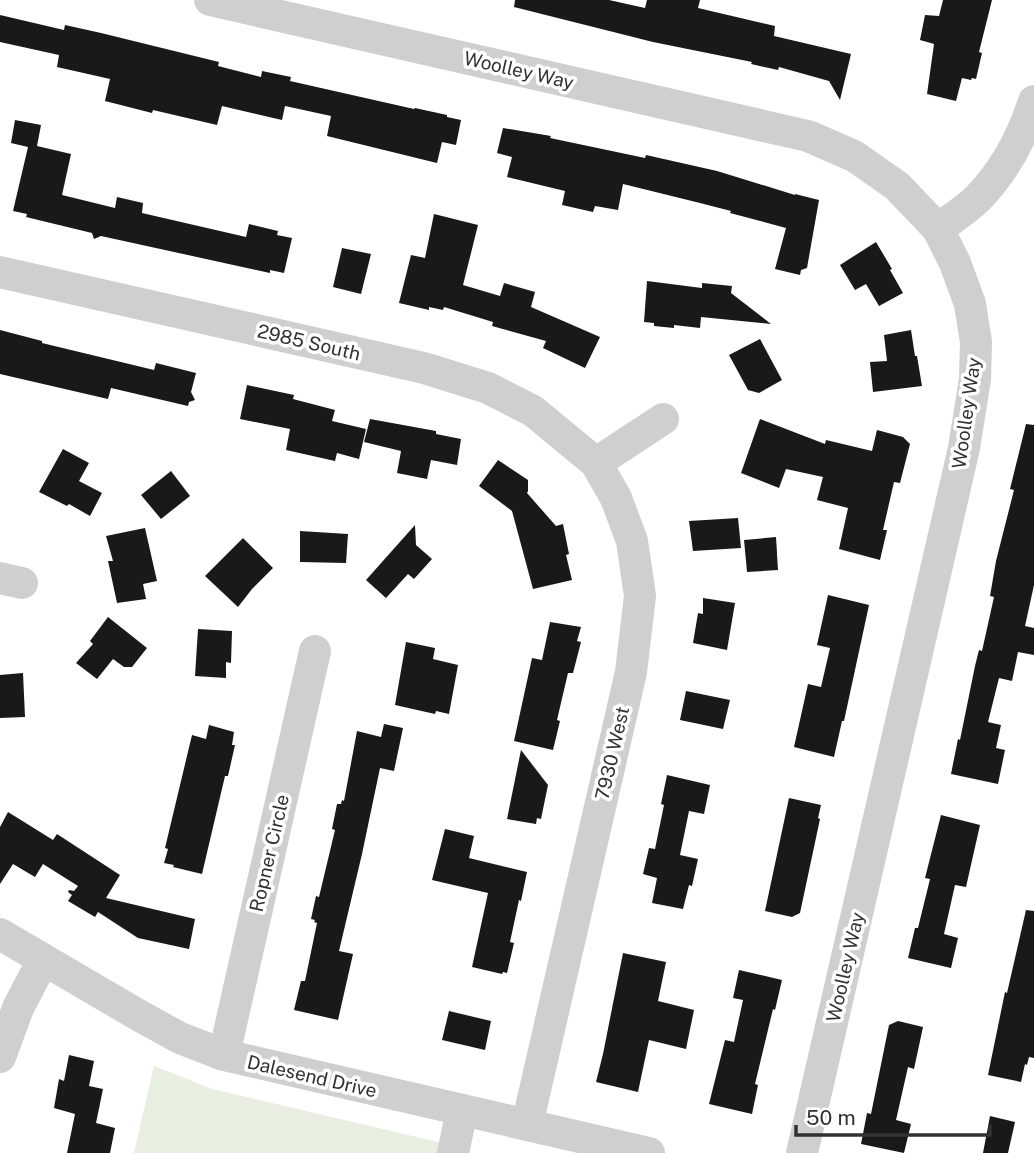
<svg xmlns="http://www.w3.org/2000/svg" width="1034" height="1153" viewBox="0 0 1034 1153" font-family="'Public Sans',sans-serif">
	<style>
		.green { fill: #e8eee0 }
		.building { fill: #191919 }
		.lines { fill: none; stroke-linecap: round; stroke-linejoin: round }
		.minor { stroke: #cfcfcf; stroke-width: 32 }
		.labels { text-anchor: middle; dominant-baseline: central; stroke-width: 7; stroke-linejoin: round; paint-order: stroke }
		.street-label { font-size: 19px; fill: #323232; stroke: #fff }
	</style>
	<rect width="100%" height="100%" fill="#fff"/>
	<polygon class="green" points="154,1066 212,1089 442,1143 439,1153 134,1153"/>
	<g class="building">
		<polygon points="515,0 609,0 645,8 647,0 700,0 698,8 775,26 774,36 851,54 840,100 829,81 779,67 778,70 751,64 752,62 653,42 514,7"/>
		<polygon points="943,0 992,0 979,52 982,53 976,79 972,78 971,80 962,78 956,101 927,94 934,44 920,40 925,15 939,16"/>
		<polygon points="0,15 64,30 65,25 101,33 219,62 218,66 261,77 262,71 291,77 290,81 414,109 415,108 447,115 447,117 461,120 456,145 442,142 437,163 327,136 331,116 285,106 282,120 222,106 217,125 153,110 152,113 105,101 110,79 57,67 59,55 0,42"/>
		<polygon points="15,120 41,125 37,146 71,154 62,195 115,208 117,197 143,203 142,213 246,237 249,224 278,231 277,235 292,238 284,273 270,270 270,273 101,236 94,239 92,233 26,217 27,214 13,211 28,147 11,143"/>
		<polygon points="503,128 551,136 550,138 645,158 646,155 717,171 795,195 795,194 819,200 807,268 801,270 800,275 775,269 786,228 730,213 731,211 700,203 623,184 618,210 595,206 593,212 562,205 565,191 507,177 512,157 497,153"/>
		<polygon points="434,214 478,225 463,285 500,296 504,283 535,292 531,307 600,337 585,368 543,348 546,341 492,326 493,322 444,307 443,310 429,307 429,310 399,303 411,255 425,258"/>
		<polygon points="876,242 892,269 890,270 903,293 879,306 866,284 855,290 840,265"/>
		<polygon points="342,248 371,254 361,294 333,287"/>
		<polygon points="647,281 702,288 702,283 732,286 731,293 771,324 701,317 700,328 674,325 674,328 654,326 654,323 644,322"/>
		<polygon points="0,330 42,341 42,343 154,370 156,363 196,373 191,392 195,400 189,402 188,406 111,388 108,399 0,374"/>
		<polygon points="911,330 915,356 917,356 922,386 873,392 870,362 887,361 884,335"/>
		<polygon points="760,339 782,380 759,393 748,390 729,355"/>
		<polygon points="247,385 294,395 293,399 335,410 332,421 366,429 359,459 337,453 335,461 286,450 290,429 240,419"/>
		<polygon points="370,419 436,431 436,434 461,439 457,465 431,460 427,479 397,473 401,451 364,442"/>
		<polygon points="760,419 825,444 826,440 872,451 877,430 903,437 910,444 900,483 894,482 883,530 887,530 880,560 839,549 848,508 817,500 823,477 786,469 779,488 741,473"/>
		<polygon points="1026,424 1034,425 1034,585 1025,626 1034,628 1034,655 1018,652 1012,681 999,678 988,722 1001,725 996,748 1005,750 998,784 951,774 958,739 960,740 975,666 979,650 982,651 994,597 990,596 996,561 1014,490 1010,489"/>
		<polygon points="63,449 89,463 79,481 102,493 90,516 69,504 67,506 39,492"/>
		<polygon points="498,460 528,480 528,491 527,493 556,526 563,524 569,554 566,555 572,580 533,589 512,511 479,486"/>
		<polygon points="171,471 190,496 161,519 141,495"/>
		<polygon points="738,518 741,548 693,551 689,521"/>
		<polygon points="415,525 416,545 432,559 414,579 408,574 386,598 366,580"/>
		<polygon points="145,528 157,581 143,584 146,599 117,603 108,561 113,561 106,536"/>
		<polygon points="300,531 348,534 346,563 300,562"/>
		<polygon points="776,537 778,570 747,572 744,540"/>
		<polygon points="243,538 273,568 252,589 238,607 205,576"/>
		<polygon points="828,595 869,605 844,721 842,721 834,757 794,747 808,684 821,687 830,648 817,645"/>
		<polygon points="703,598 735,603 727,650 693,643 698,613 703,614"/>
		<polygon points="108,617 147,648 132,667 124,667 113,659 97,679 76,663 93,644 90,641"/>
		<polygon points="550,622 581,627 577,641 581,642 573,673 568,673 557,720 560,721 553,750 514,741 532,658 542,660"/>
		<polygon points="198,629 232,631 231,663 226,662 226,678 195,676"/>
		<polygon points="406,642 435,648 433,659 458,665 449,714 436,711 435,714 395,705"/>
		<polygon points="23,673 25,717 0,718 0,675"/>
		<polygon points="686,691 730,700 723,729 680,720"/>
		<polygon points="384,724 403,728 394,771 380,768 362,854 339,951 353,954 338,1020 294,1010 301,981 305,981 317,923 314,922 315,920 311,919 316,896 319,897 335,830 332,829 337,804 341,804 342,800 344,801 357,731 381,737"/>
		<polygon points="209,725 234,732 232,745 235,745 228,776 225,776 202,874 173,867 174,865 164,863 168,849 165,848 192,735 206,739"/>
		<polygon points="521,750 548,785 541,819 537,818 536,824 507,819"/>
		<polygon points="667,775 710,785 704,814 689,811 680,855 698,859 692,886 689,885 683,909 652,903 657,878 643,874 649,848 655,849 664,805 661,804"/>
		<polygon points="789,798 821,805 818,818 820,819 800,913 792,917 765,911"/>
		<polygon points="8,812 53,840 57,834 120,875 106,898 195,919 189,949 138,938 98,912 95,917 68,901 72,895 68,892 69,890 74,891 78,886 43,864 35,877 13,864 0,884 0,827"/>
		<polygon points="941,815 980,825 966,887 955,885 944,934 958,938 951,968 908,958 915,928 918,928 930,879 925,878"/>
		<polygon points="445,829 474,836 469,858 527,872 521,901 519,900 510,942 514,943 507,973 503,972 502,974 472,967 488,893 432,880"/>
		<polygon points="1026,910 1034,911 1034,1058 1029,1057 1027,1065 1025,1064 1021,1082 988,1075 1005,992 1007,993"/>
		<polygon points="623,953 666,962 658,1001 694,1010 686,1049 649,1040 638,1092 596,1082 603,1054"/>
		<polygon points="739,970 782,980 775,1010 773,1009 755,1084 758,1085 752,1114 709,1104 725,1040 734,1042 743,1000 733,998"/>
		<polygon points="449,1011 491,1021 485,1050 442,1040"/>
		<polygon points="898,1021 923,1027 914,1069 908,1067 896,1120 911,1124 904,1153 861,1144 867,1113 871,1114 889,1025"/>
		<polygon points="69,1055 94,1061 89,1086 103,1089 96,1123 115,1128 110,1153 67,1153 75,1114 54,1108 59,1079 64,1081"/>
		<polygon points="990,1116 1015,1122 1008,1153 983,1153"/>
	</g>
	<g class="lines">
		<g class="minor">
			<polyline points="210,0 808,136 854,156 897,186 938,229 955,263 970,304 976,342 975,379 964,448 802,1153"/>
			<path d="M938,229C951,219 966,210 977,199C1005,171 1022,138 1034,101"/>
			<polyline points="0,272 424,368 488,388 533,411 596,463 616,498 632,541 640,596 631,672 527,1125"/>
			<polyline points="596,463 663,419"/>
			<polyline points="0,578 22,583"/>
			<polyline points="0,934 140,1016 180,1038 224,1055 649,1153"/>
			<polyline points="224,1055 315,651"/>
			<polyline points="0,1057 18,1008 43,960"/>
			<polyline points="453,1153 462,1110"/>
		</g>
	</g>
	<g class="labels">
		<g class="street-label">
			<text transform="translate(519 70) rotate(13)">Woolley Way</text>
			<text transform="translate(309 342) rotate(13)">2985 South</text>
			<text transform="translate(966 413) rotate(-82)">Woolley Way</text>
			<text transform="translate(612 753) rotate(-77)">7930 West</text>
			<text transform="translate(269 853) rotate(-77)">Ropner Circle</text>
			<text transform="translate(845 967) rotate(-77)">Woolley Way</text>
			<text transform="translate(312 1076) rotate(13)">Dalesend Drive</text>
		</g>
	</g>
	<path d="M796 1125v10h194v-10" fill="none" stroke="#323232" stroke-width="3.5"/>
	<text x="806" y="1125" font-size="21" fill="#323232" stroke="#ffffff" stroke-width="5" paint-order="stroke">50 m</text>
</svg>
